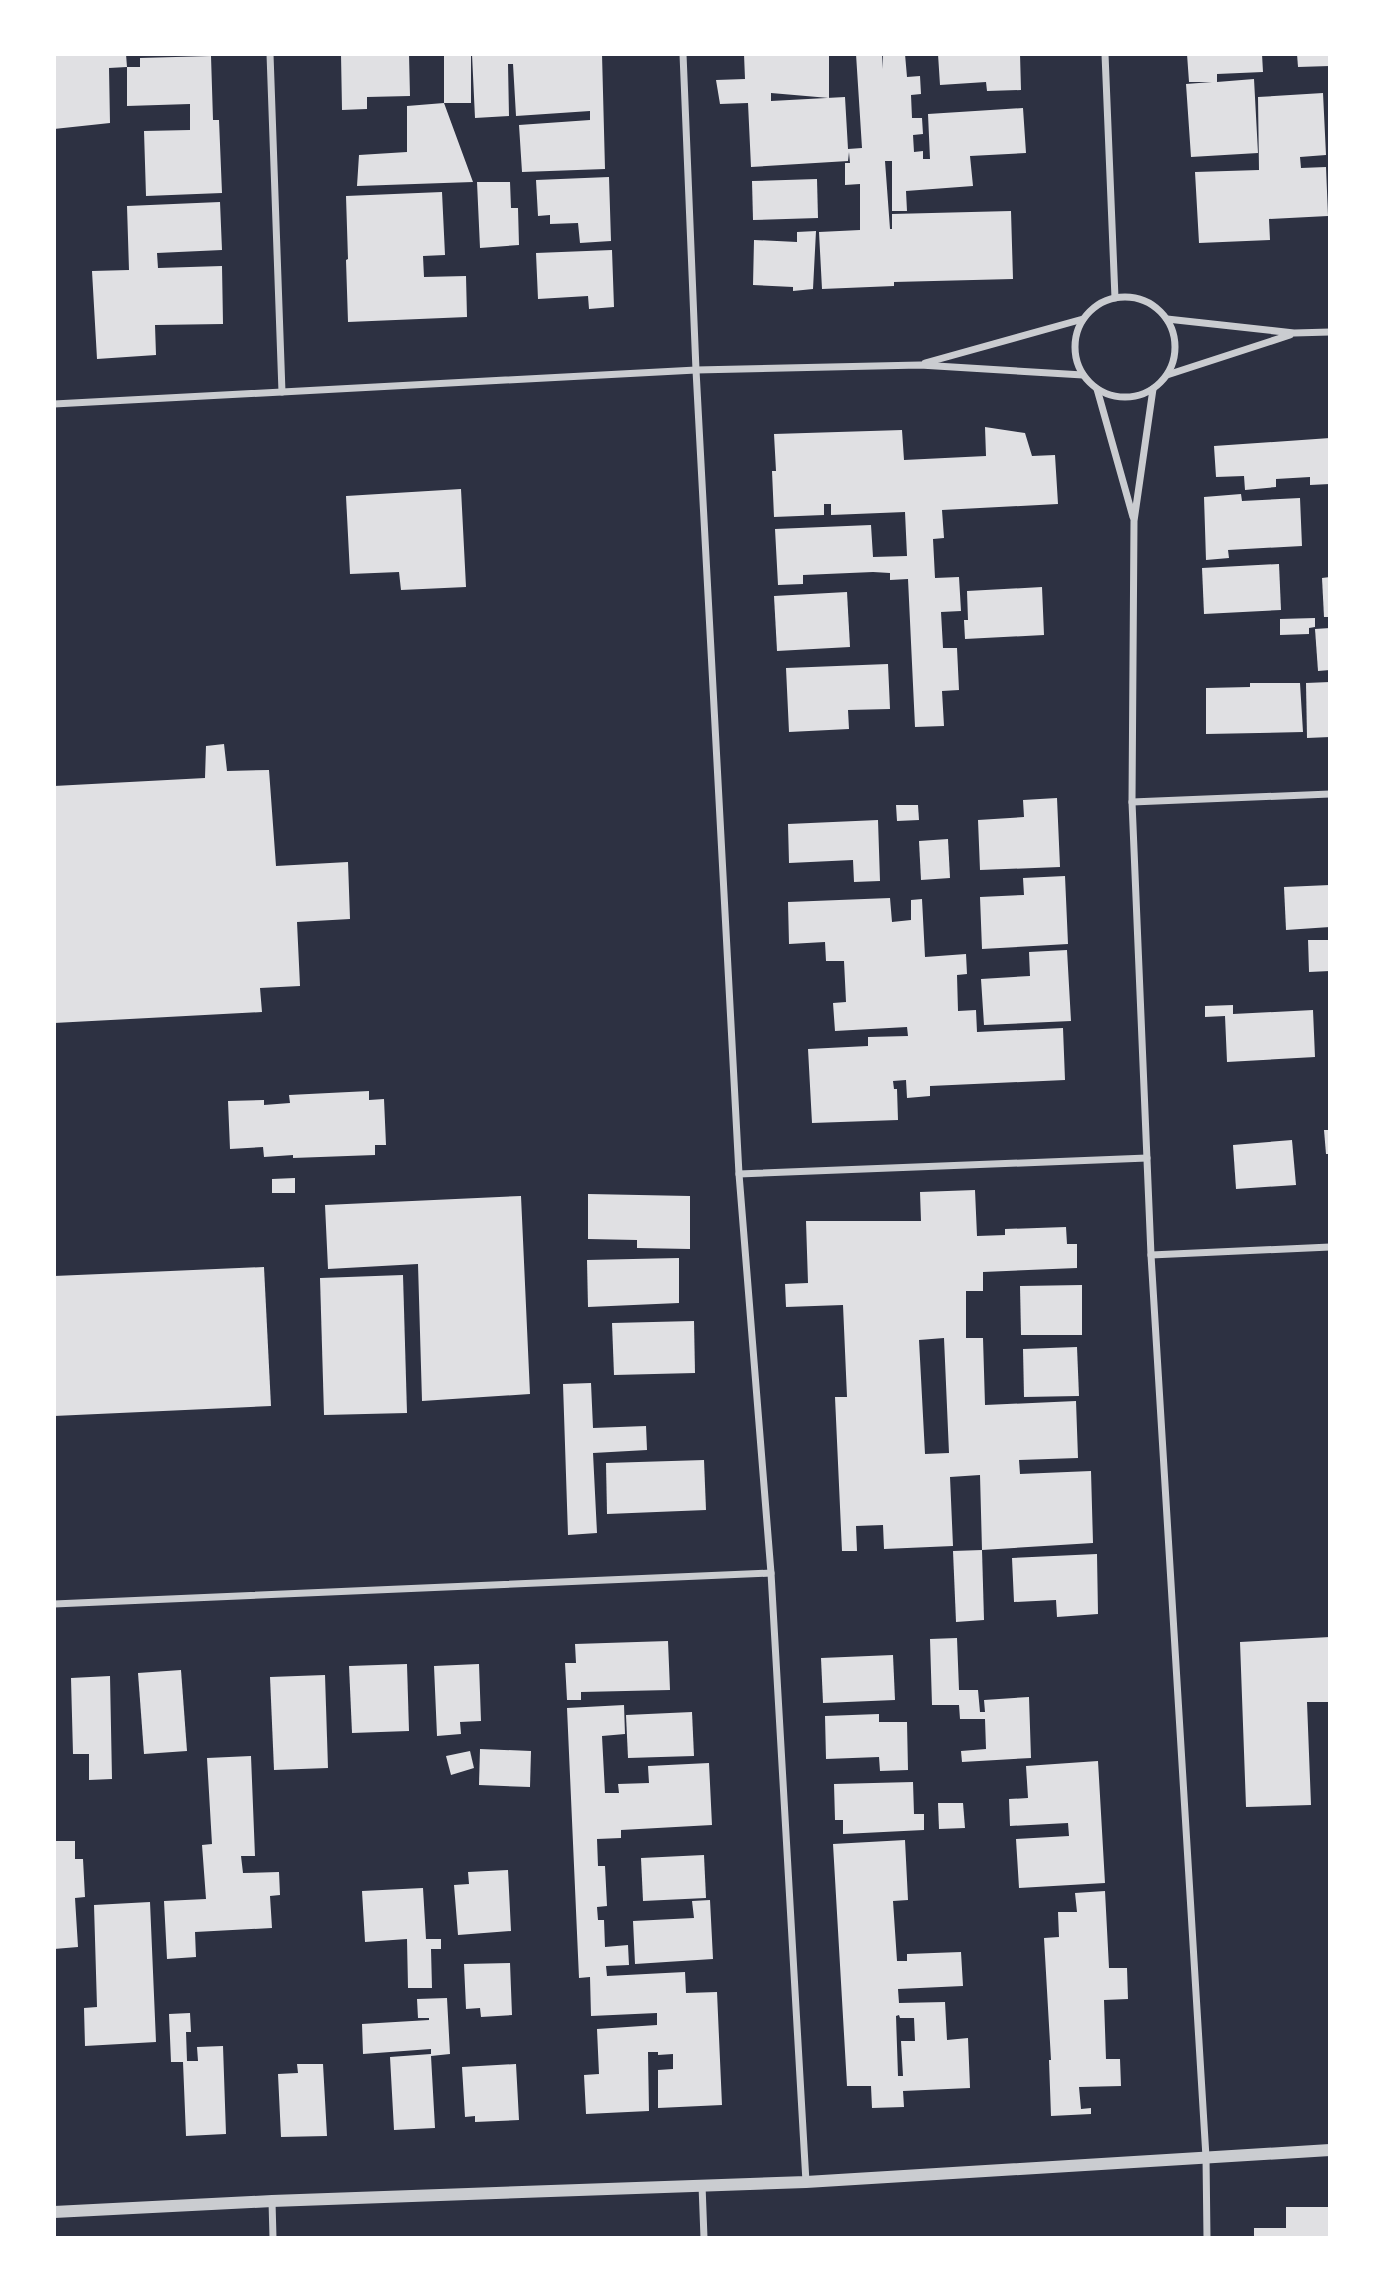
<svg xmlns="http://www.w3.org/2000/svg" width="1384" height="2292" viewBox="0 0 1384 2292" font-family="'DejaVu Sans',sans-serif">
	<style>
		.building { fill: #e0e0e3; fill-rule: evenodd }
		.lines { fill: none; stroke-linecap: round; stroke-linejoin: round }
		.minor { stroke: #caccd0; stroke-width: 7 }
		.tertiary { stroke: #caccd0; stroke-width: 12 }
	</style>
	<rect width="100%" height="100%" fill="#2d3142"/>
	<g class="building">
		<polygon points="55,54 126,54 127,67 109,68 110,123 54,129"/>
		<polygon points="341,54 409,54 410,96 367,97 367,109 342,110"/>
		<rect x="444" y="54" width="27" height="49"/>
		<polygon points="472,54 602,54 605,169 522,172 519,125 590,120 590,111 516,116 513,64 508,64 509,116 475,118"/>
		<polygon points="744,54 829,54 829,98 771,93 771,101 845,97 848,149 862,148 856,54 882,54 883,69 883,54 905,54 907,77 920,76 921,94 911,95 912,118 922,118 923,134 913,135 914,152 923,151 923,159 930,159 928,114 1023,108 1026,153 970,156 973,186 906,191 907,211 892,211 892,161 885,161 890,229 892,229 892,214 1011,211 1013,279 894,282 894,286 822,289 819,232 860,230 860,184 845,185 845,163 850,163 849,152 848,161 751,167 748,103 720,104 716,80 745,79"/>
		<polygon points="938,54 1020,54 1021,90 987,91 986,82 940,85"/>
		<polygon points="1187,54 1262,54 1263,72 1217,74 1217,82 1254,79 1258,153 1191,157 1186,84 1212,82 1189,82"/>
		<polygon points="1297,54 1330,54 1330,66 1298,67"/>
		<polygon points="211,56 213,120 219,120 222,193 146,196 144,131 190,130 190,104 127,106 127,67 140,67 140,58"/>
		<polygon points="1323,93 1326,155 1300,157 1301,168 1326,167 1328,216 1269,219 1270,240 1199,243 1195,172 1259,170 1258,97"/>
		<polygon points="444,103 473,182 357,186 359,155 407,152 407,106"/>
		<polygon points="609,177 611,241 580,243 578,223 550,224 550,215 538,216 536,180"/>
		<polygon points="817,179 818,218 753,220 752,181"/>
		<polygon points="477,182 510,182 511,208 518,208 519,245 480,248"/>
		<polygon points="442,192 445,255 423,256 424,277 466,276 467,317 348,322 346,260 348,259 346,196"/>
		<polygon points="220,202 222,250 157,253 158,268 222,266 223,324 155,325 156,355 97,359 92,271 129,270 127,206"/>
		<polygon points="816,231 813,289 793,291 793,287 753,285 754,240 797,242 797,232"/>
		<polygon points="612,250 614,307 589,309 588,296 538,299 536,253"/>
		<polygon points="985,427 1025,433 1032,456 1055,455 1058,504 942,510 944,538 933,539 935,578 959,577 961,611 941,612 943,648 957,648 959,690 942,691 944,726 915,727 908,579 890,580 890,573 873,572 803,575 803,584 778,585 775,529 871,525 873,557 907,556 905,512 831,515 831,504 824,504 824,515 774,517 772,471 776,471 774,434 902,430 904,460 986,456"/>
		<polygon points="1330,438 1330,484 1310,485 1310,477 1276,479 1276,487 1245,490 1244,476 1216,477 1214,446"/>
		<polygon points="461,489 466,587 401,590 399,572 350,574 346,496"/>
		<polygon points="1241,494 1242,501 1300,498 1302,546 1228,550 1229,558 1206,560 1204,497"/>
		<polygon points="1279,564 1281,610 1204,614 1202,568"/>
		<polygon points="1330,577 1330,617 1324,617 1322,578"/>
		<polygon points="1042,587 1044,635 965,639 964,620 968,620 967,591"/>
		<polygon points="847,592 850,647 777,651 774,596"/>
		<polygon points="1315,618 1315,627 1309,628 1309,634 1280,635 1280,619"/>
		<polygon points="1330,628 1330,670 1318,671 1315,629"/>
		<polygon points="888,664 890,709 848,710 849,729 789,732 786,668"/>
		<polygon points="1330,682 1330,737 1307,738 1306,683"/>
		<polygon points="1250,683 1300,683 1303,732 1206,734 1206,688 1250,687"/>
		<polygon points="224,744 227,771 269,770 276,866 348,862 350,919 297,922 300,986 260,988 262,1012 54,1023 54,786 205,778 206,746"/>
		<polygon points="1057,798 1060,867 980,870 978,820 1024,817 1023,800"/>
		<polygon points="896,805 918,805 919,820 897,821"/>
		<polygon points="878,820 880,881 854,882 853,860 789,863 788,824"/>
		<polygon points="948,839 950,878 921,880 919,841"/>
		<polygon points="1065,876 1068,944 982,949 980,897 1024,895 1023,878"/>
		<polygon points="1330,885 1330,927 1286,930 1284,887"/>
		<polygon points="890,898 892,922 911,920 911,900 922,899 925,957 966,954 967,974 957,975 958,1011 976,1010 977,1032 1063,1028 1065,1080 930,1086 930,1096 907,1098 906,1080 893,1081 894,1089 897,1089 898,1120 812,1123 808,1049 868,1046 868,1037 908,1036 907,1027 835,1031 833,1003 846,1002 844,961 826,961 825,942 789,944 788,902"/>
		<polygon points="1308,940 1330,940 1330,971 1309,972"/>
		<polygon points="1067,950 1071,1021 984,1025 981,979 1030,976 1029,952"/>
		<polygon points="1233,1005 1233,1014 1313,1010 1315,1057 1227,1062 1225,1016 1205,1017 1205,1006"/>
		<polygon points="369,1091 369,1100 384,1099 386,1145 375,1145 375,1155 293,1158 293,1155 264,1157 263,1147 230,1149 228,1101 264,1100 264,1105 290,1103 289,1095"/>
		<polygon points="1324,1130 1330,1130 1330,1154 1326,1154"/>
		<polygon points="1292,1140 1296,1185 1236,1189 1233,1145"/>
		<polygon points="295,1178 295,1193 272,1193 272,1179"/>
		<path d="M975,1190L977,1236L1005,1235V1229L1066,1227L1067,1244H1077V1268L983,1272V1291H966V1338H983L985,1405L1076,1401L1078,1458L1019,1460L1020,1474L1091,1471L1093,1543L982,1550L980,1475L950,1477L953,1546L884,1549L883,1525L856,1526L857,1551H842L835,1397H847L843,1305L786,1307L785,1284L808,1283L806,1221H921L920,1192ZM944,1338L949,1453L925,1454L919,1340Z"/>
		<polygon points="588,1194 690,1196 690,1249 637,1248 637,1240 588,1239"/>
		<polygon points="521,1196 530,1394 422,1401 418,1264 328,1269 325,1205"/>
		<polygon points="679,1258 679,1303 588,1307 587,1260"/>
		<polygon points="264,1267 271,1406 54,1416 54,1276"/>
		<polygon points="403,1275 407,1413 324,1415 320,1278"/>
		<polygon points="1082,1285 1082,1335 1021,1335 1020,1286"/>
		<polygon points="694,1321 695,1373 614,1375 612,1323"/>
		<polygon points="1077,1347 1079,1396 1024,1397 1023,1349"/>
		<polygon points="591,1383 593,1428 646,1426 647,1450 593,1453 597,1533 568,1535 563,1384"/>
		<polygon points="704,1460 706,1510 607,1514 606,1463"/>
		<polygon points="982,1550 984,1620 956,1622 953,1551"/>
		<polygon points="1097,1554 1098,1614 1057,1617 1056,1600 1014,1602 1012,1558"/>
		<polygon points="1330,1637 1330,1702 1307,1702 1311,1805 1246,1807 1240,1642"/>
		<polygon points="957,1638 959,1690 978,1690 980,1712 985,1712 984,1700 1029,1697 1031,1758 962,1762 961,1751 986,1749 985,1719 960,1719 959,1705 932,1705 930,1639"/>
		<polygon points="668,1641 670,1690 581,1692 581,1700 567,1700 565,1663 576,1663 575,1644"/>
		<polygon points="893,1655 895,1700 823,1703 821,1658"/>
		<polygon points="407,1664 409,1731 352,1733 349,1666"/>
		<polygon points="479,1664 481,1721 460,1722 461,1734 437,1736 434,1666"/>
		<polygon points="181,1670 187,1751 144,1754 138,1673"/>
		<polygon points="325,1675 328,1768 274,1770 270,1677"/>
		<polygon points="110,1676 112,1779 89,1780 89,1754 73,1754 71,1678"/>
		<polygon points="624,1705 625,1734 602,1736 605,1793 619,1793 618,1784 649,1783 648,1766 709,1763 712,1825 621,1830 621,1838 597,1839 598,1866 605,1866 607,1906 597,1907 598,1920 604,1920 605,1947 628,1945 629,1965 606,1966 607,1976 685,1972 686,1993 717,1992 722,2105 658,2108 658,2070 673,2069 673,2054 658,2055 658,2052 648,2052 649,2111 586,2114 584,2075 599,2074 597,2029 657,2025 657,2013 591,2016 590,1977 579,1978 567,1708"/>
		<polygon points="692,1712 694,1756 628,1758 626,1715"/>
		<polygon points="879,1714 879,1722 907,1722 908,1770 880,1771 879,1757 826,1759 825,1716"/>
		<polygon points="480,1749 531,1751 530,1787 479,1785"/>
		<polygon points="470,1751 474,1768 451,1775 446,1756"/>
		<polygon points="251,1756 255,1856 241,1856 243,1873 279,1872 280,1895 270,1896 272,1928 195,1932 196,1957 167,1959 164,1901 206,1899 202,1845 212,1844 207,1758"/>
		<polygon points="1098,1761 1105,1883 1019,1888 1016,1839 1069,1836 1068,1823 1010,1826 1009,1799 1028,1798 1026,1766"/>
		<polygon points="913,1782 914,1814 924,1814 924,1830 843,1834 843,1820 835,1820 834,1784"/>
		<polygon points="938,1803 963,1803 965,1828 939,1829"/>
		<path d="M905,1840L908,1900L893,1901L897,1961H907V1954L961,1952L963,1986L898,1989L899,2003L945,2002L947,2040L968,2038L970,2088L903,2091L904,2107L872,2108L871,2086H847L833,1844ZM899,2015L900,2018H914L915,2041H901L903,2076H898L896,2016Z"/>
		<polygon points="54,1841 75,1841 75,1859 83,1859 85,1897 75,1898 78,1947 54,1949"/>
		<polygon points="704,1855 706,1898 643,1901 641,1858"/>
		<polygon points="508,1870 511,1931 458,1935 454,1885 469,1884 468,1872"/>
		<polygon points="423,1888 426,1939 441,1939 441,1949 431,1949 432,1988 408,1988 407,1939 365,1942 362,1891"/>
		<polygon points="1105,1891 1109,1968 1127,1968 1128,1999 1104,2000 1106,2059 1120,2059 1121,2086 1079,2087 1081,2109 1091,2108 1091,2114 1051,2116 1049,2060 1051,2060 1044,1938 1059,1937 1058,1912 1077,1912 1075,1893"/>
		<polygon points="710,1900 713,1959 635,1964 633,1921 694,1918 692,1901"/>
		<polygon points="150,1902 156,2042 85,2046 84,2008 97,2007 94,1905"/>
		<polygon points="510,1963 512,2015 481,2017 480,2008 466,2009 464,1964"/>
		<polygon points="447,1998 450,2054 431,2056 435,2128 394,2130 390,2057 431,2054 431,2049 363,2054 362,2024 429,2020 429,2018 418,2018 417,1999"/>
		<polygon points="190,2013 191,2032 186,2032 187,2061 198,2061 197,2047 223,2046 226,2134 186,2136 183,2062 171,2062 169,2014"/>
		<polygon points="297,2064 323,2064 327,2136 281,2137 278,2074 298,2073"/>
		<polygon points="516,2064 519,2120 475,2122 475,2116 465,2117 462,2067"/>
		<polygon points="1286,2207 1330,2207 1330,2238 1254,2238 1254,2228 1286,2228"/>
	</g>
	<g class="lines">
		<g class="minor">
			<polyline points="270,54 282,392"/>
			<polyline points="683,54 696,370 739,1174 771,1573 806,2182"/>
			<polyline points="1105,54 1115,298"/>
			<circle cx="1125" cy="347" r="50"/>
			<polyline points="1167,319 1294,333 1330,332"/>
			<polyline points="925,363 1083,319"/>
			<polyline points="1167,375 1290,335"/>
			<polyline points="1097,389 1133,517"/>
			<polyline points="1153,389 1134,521 1132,802 1151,1255 1206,2157 1207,2238"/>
			<polyline points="54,404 696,370 920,365 1083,375"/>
			<polyline points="1132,802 1330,794"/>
			<polyline points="739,1174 1147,1158"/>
			<polyline points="1151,1255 1330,1247"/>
			<polyline points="54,1604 771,1573"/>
			<polyline points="702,2185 704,2238"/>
			<polyline points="272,2201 273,2238"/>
		</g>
		<polyline class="tertiary" points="54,2212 272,2201 806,2182 1330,2150"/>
	</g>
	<rect width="1384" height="2292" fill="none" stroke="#ffffff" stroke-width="112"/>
</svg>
